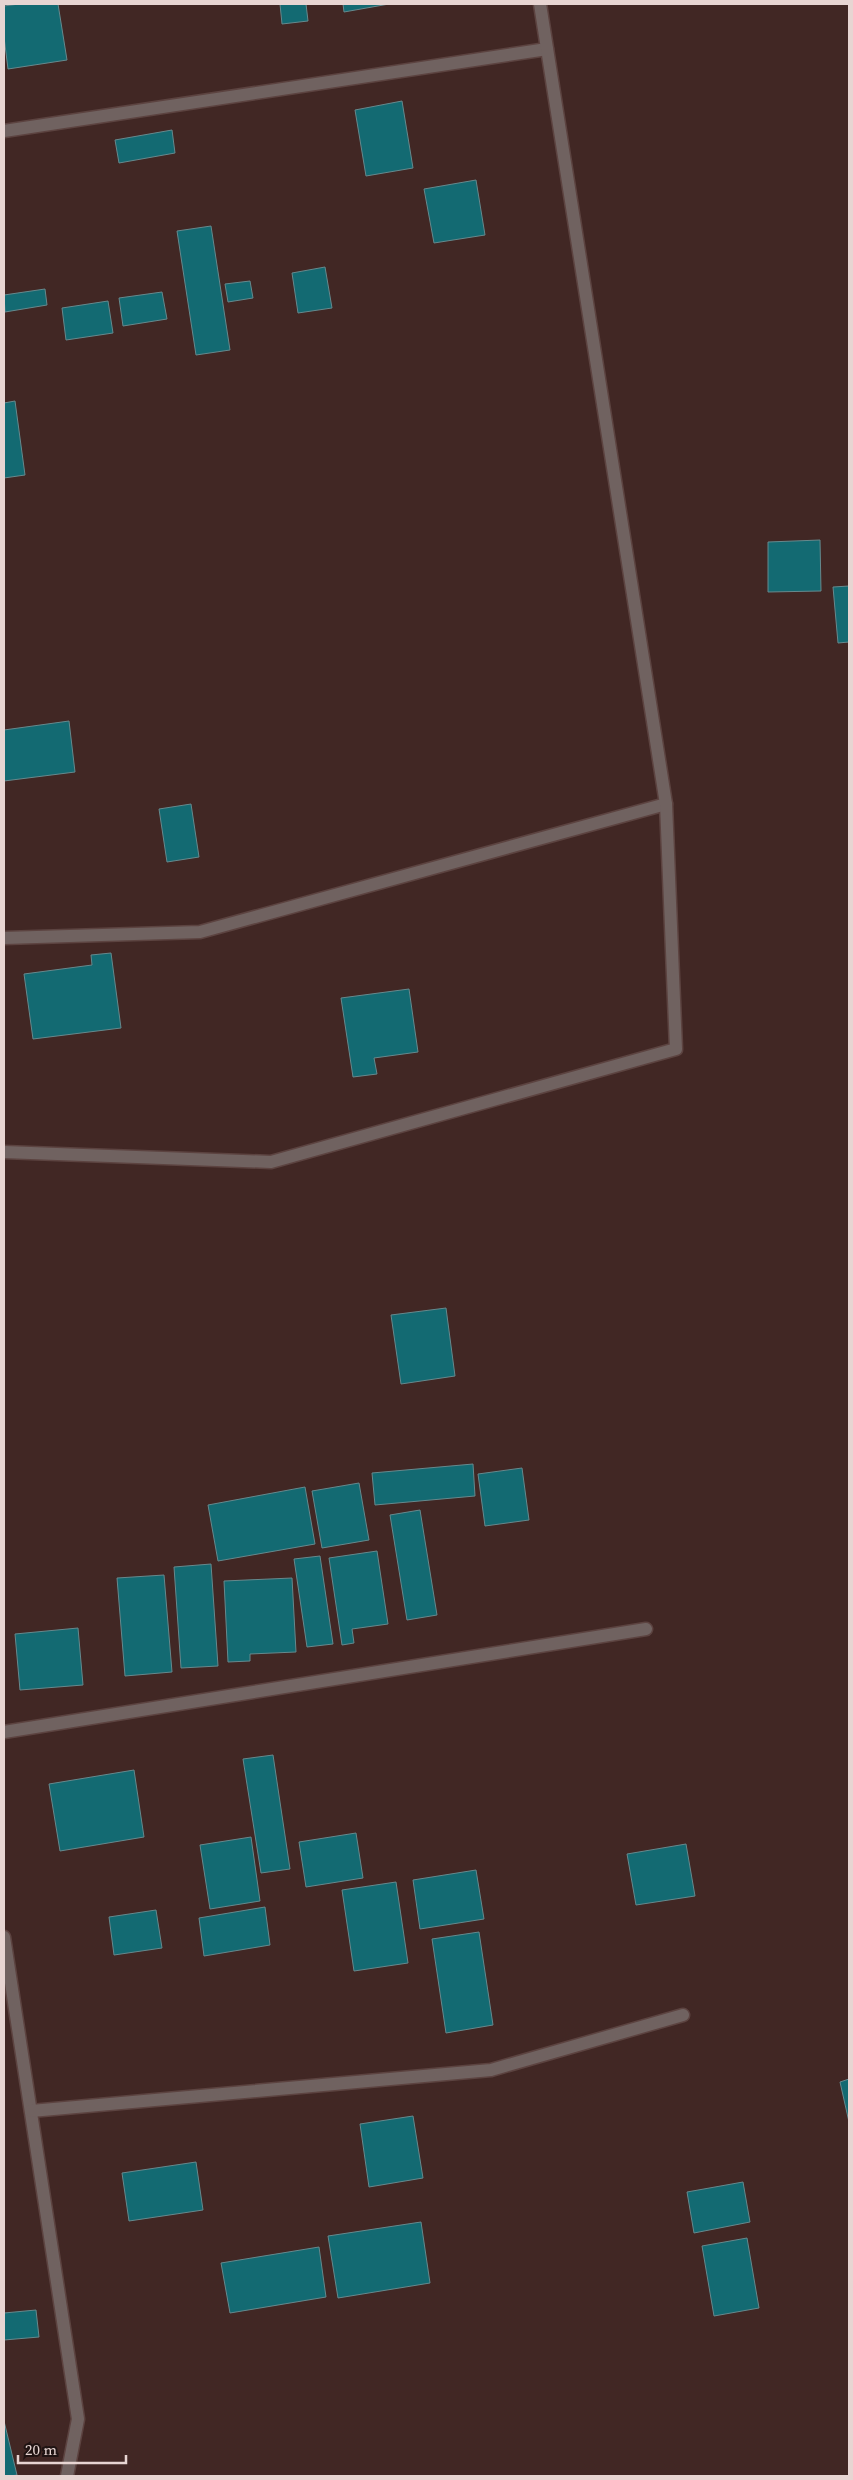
<svg xmlns="http://www.w3.org/2000/svg" width="853" height="2480" viewBox="0 0 853 2480" font-family="'Source Serif 4',serif">
	<style>
		.building { fill: #136a72; stroke: #66898d }
		.lines { fill: none; stroke-linecap: round; stroke-linejoin: round }
		.street-casing { stroke: #5c4340; stroke-width: 15 }
		.street { stroke: #706260; stroke-width: 12 }
	</style>
	<rect width="100%" height="100%" fill="#412724"/>
	<g class="building">
		<polygon points="19,4 58,4 67,60 8,69 4,37 4,6"/>
		<polygon points="280,4 306,4 308,21 282,24"/>
		<polygon points="343,4 389,4 344,12"/>
		<polygon points="402,101 413,168 366,176 355,110"/>
		<polygon points="172,130 175,153 119,163 115,140"/>
		<polygon points="476,180 485,235 434,243 424,189"/>
		<polygon points="211,226 230,350 196,355 177,231"/>
		<polygon points="325,267 332,308 298,313 292,273"/>
		<polygon points="250,281 253,298 228,302 225,284"/>
		<polygon points="45,289 47,305 5,312 4,295"/>
		<polygon points="162,292 167,319 123,326 119,298"/>
		<polygon points="108,301 113,333 66,340 62,308"/>
		<polygon points="15,401 25,475 4,478 4,403"/>
		<polygon points="820,540 821,591 768,592 768,542"/>
		<polygon points="849,586 849,642 838,643 833,587"/>
		<polygon points="69,721 75,772 4,781 4,730"/>
		<polygon points="191,804 199,857 167,862 159,809"/>
		<polygon points="111,953 121,1028 33,1039 24,974 92,965 91,955"/>
		<polygon points="409,989 418,1052 374,1058 377,1074 353,1077 341,998"/>
		<polygon points="446,1308 455,1376 401,1384 391,1315"/>
		<polygon points="473,1464 475,1496 375,1505 372,1473"/>
		<polygon points="522,1468 529,1520 485,1526 478,1474"/>
		<polygon points="359,1483 369,1540 322,1548 312,1491"/>
		<polygon points="305,1487 315,1544 218,1561 208,1505"/>
		<polygon points="420,1510 437,1615 407,1620 390,1515"/>
		<polygon points="377,1551 388,1624 352,1629 354,1643 342,1645 329,1558"/>
		<polygon points="320,1556 333,1644 307,1647 294,1559"/>
		<polygon points="211,1564 218,1666 181,1668 174,1567"/>
		<polygon points="164,1575 172,1672 125,1676 117,1578"/>
		<polygon points="292,1578 296,1652 250,1654 250,1661 228,1662 224,1581"/>
		<polygon points="78,1628 83,1685 20,1690 15,1634"/>
		<polygon points="273,1755 290,1869 261,1873 243,1759"/>
		<polygon points="134,1770 144,1837 60,1851 49,1784"/>
		<polygon points="356,1833 363,1878 306,1887 299,1842"/>
		<polygon points="251,1837 260,1901 210,1909 200,1845"/>
		<polygon points="686,1844 695,1896 636,1905 627,1854"/>
		<polygon points="476,1870 484,1919 420,1929 413,1880"/>
		<polygon points="396,1882 408,1963 354,1971 342,1890"/>
		<polygon points="265,1907 270,1945 204,1956 199,1918"/>
		<polygon points="156,1910 162,1948 114,1955 109,1917"/>
		<polygon points="479,1932 493,2025 446,2033 432,1939"/>
		<polygon points="849,2079 849,2122 840,2082"/>
		<polygon points="413,2116 423,2178 369,2187 360,2124"/>
		<polygon points="196,2162 203,2210 129,2221 122,2173"/>
		<polygon points="743,2182 750,2222 694,2233 687,2192"/>
		<polygon points="421,2222 430,2283 338,2298 328,2236"/>
		<polygon points="747,2238 759,2308 714,2316 702,2246"/>
		<polygon points="319,2247 326,2297 230,2313 221,2263"/>
		<polygon points="36,2310 39,2337 4,2340 4,2313"/>
		<polygon points="4,2421 17,2475 11,2476 4,2476"/>
	</g>
	<g class="lines">
		<g class="street-casing">
			<g id="street">
				<polyline points="4,131 547,49"/>
				<polyline points="4,938 200,932 666,804"/>
				<polyline points="4,1152 271,1162 676,1049 666,804 540,4"/>
				<polyline points="4,1732 646,1629"/>
				<polyline points="4,1937 78,2419 67,2476"/>
				<polyline points="31,2111 491,2070 683,2015"/>
			</g>
		</g>
		<use href="#street" class="street"/>
	</g>
	<rect width="853" height="2480" fill="none" stroke="#e7d5d2" stroke-width="10"/>
	<path d="M18 2455v8h108v-8" fill="none" stroke="#e7d5d2" stroke-width="2.5"/>
	<text x="25" y="2455" font-size="15" fill="#e7d5d2" stroke="#1f1312" stroke-width="4" paint-order="stroke">20 m</text>
</svg>
